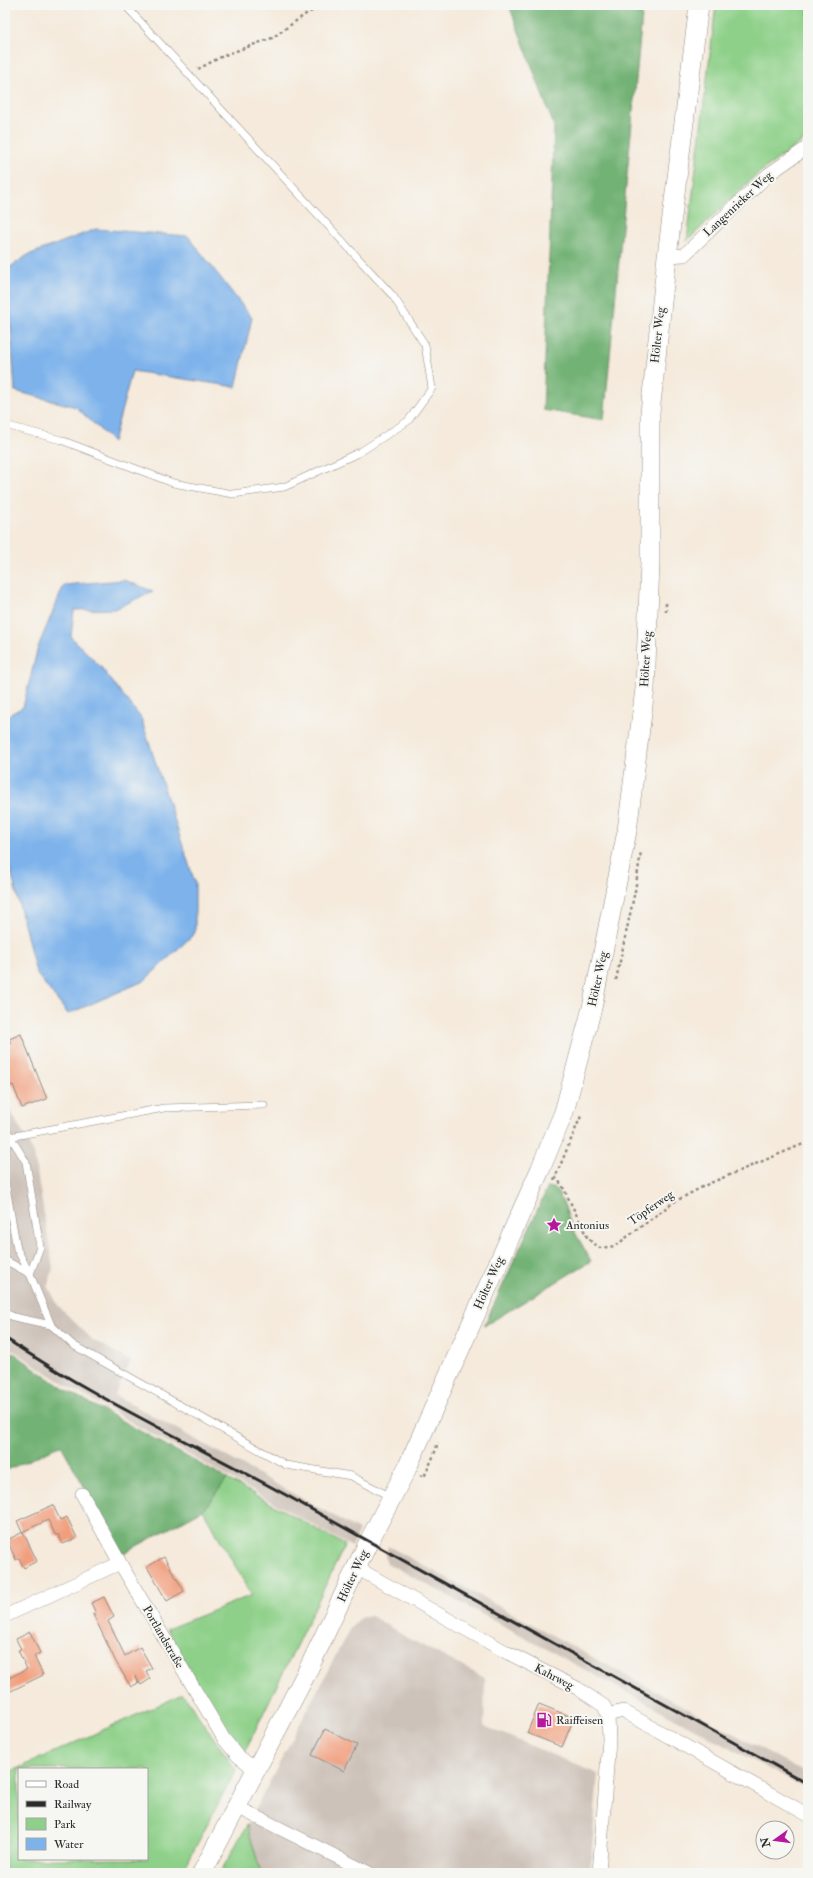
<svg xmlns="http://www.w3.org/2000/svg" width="813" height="1878" viewBox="0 0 813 1878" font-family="'IM FELL Double Pica',serif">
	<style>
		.industrial { fill: #cdc2b9 }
		.green { fill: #8ed089; stroke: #5c7e5a; fill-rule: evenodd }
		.forest { fill: #72b275; stroke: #4e6e50 }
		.water { fill: #7db2eb; stroke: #546e8b }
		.building { fill: #f19e7d }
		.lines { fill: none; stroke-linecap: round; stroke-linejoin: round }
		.service-casing { stroke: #908a83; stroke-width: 8 }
		.minor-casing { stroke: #908a83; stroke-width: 14 }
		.secondary-casing { stroke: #908a83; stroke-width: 20 }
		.path { stroke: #908a83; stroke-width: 2.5; stroke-dasharray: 3 3; stroke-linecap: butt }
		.service { stroke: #fff; stroke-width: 7 }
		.minor { stroke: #fff; stroke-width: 13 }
		.secondary { stroke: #fff; stroke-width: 19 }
		.rail { stroke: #2b2b2b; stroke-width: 3 }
		.labels { text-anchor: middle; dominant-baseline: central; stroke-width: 4; stroke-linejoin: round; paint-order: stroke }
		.street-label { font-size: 12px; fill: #2b2b2b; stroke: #f6f6f2 }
		.poi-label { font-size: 12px; fill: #2b2b2b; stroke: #f6f6f2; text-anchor: start }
	</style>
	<rect width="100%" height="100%" fill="#f6f6f2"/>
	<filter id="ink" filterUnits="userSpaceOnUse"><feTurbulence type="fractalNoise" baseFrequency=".025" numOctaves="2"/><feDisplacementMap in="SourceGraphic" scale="8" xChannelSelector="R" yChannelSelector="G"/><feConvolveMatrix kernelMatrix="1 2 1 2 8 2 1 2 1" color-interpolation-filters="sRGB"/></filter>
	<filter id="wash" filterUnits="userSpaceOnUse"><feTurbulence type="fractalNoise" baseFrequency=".012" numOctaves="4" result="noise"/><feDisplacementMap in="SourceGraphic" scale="16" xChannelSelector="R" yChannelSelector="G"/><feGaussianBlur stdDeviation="0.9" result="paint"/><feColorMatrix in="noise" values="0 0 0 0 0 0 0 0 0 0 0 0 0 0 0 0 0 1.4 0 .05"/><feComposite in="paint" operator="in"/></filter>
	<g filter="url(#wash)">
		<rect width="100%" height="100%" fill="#f5eadb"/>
		<g class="industrial">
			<polygon points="5,1100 34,1154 53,1268 48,1286 59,1307 93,1340 131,1361 115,1395 359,1530 352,1547 69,1387 5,1345"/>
			<polygon points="388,1546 808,1774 808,1790 387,1563 385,1556"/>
			<polygon points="370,1615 406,1637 485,1678 484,1726 598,1774 590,1873 261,1873 247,1825 349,1630 360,1618"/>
		</g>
		<g class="green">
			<polygon points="716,5 808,5 808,137 755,176 687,241"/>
			<polygon points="227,1479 345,1545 245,1751 226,1734 167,1629 252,1595 203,1510"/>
			<path d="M183,1694L236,1770L182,1873H5V1774ZM19,1769H147V1859H19Z"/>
			<polygon points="247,1825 261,1873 220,1873"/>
		</g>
		<g class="forest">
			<polygon points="509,5 643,5 604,420 543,410 554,126"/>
			<polygon points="548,1187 556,1189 564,1204 571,1225 591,1261 484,1326"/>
			<polygon points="5,1347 64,1389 227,1479 203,1510 122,1554 61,1445 5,1471"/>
		</g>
		<g class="water">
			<polygon points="96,229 188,236 252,318 236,387 132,371 113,442 76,407 15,391 7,269 28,255"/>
			<polygon points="124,580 153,591 115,609 74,610 71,637 100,666 141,718 195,883 195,933 144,981 68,1014 36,973 5,847 5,717 23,707 38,647 64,585"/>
		</g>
		<g id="blocks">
			<g class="building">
				<polygon points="21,1034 47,1099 22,1108 13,1085 11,1086 9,1079 5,1076 5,1047 11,1045 9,1039"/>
				<polygon points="53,1505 60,1520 67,1517 77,1538 63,1544 58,1534 56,1536 48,1520 22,1532 17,1521"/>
				<polygon points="23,1532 37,1561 24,1568 19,1558 16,1560 7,1540"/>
				<polygon points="164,1557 184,1591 167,1601 147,1567"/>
				<polygon points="104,1597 114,1617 108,1621 125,1656 140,1647 152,1668 146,1671 150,1679 141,1685 135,1676 138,1683 131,1687 116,1662 93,1614 96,1613 91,1603"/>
				<polygon points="30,1632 40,1653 34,1656 43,1675 5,1694 5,1680 27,1669 18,1650 21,1649 16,1639"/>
				<polygon points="539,1704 574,1718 562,1747 527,1733"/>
				<polygon points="325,1729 357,1745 344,1771 312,1755"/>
			</g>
		</g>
	</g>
	<g filter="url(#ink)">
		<use href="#blocks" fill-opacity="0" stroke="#908a83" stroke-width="1"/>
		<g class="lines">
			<g class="service-casing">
				<g id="service">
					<polyline points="5,425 61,440 173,483 233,494 284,487 360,452 408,421 432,388 425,345 393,296 125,5"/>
					<polyline points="5,1128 26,1162 40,1247 30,1274 51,1325 73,1345 286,1465 351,1476 391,1497"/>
					<polyline points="5,1154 9,1137 164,1108 264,1105"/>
					<polyline points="5,1182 17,1249 30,1274"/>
					<polyline points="5,1260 30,1274"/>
					<polyline points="5,1313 14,1317 51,1325"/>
				</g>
			</g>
			<g class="minor-casing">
				<g id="minor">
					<polyline points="667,256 684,255 769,174 808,147"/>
					<polyline points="82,1494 120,1563 224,1739 238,1756 256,1770"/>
					<polyline points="357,1568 506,1652 577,1688 604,1706 608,1715 609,1740 599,1873"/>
					<polyline points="5,1616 120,1563"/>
					<polyline points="608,1715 623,1711 808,1815"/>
					<polyline points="237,1807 369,1873"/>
				</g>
			</g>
			<g class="secondary-casing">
				<polyline id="secondary" points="202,1873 308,1670 368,1543 407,1468 540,1170 564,1112 592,1008 627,831 645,689 650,563 650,413 667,256 699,5"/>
			</g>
			<g class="path">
				<polyline points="198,69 225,55 272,38 306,14 324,5"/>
				<polyline points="666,612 666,601"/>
				<polyline points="616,980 635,891 641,851"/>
				<polyline points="555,1177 562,1185 588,1239 600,1248 615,1246 674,1202 708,1184 808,1142"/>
				<polyline points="554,1180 581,1116"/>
				<polyline points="420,1475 424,1477 434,1455 438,1442"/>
			</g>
			<use href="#service" class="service"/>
			<use href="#minor" class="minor"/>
			<use href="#secondary" class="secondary"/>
			<g class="rail">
				<polyline points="5,1290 7,1292"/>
				<path d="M5,1338C97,1400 198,1446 295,1500C465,1596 637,1688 808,1784"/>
			</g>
		</g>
	</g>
	<defs>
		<g id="sight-bare" transform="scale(1.2)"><path d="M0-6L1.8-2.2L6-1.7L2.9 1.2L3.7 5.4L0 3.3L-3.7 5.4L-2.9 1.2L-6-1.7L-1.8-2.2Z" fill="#b5179e" stroke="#f6f6f2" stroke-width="2.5" paint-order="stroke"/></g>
		<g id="fuel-bare" transform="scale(1.2)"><path d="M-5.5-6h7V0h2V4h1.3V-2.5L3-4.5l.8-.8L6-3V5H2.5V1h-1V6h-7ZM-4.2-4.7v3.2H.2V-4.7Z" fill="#b5179e" stroke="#f6f6f2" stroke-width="2.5" paint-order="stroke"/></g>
	</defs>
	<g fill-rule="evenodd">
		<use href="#sight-bare" x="554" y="1225"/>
		<use href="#fuel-bare" x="544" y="1720"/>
	</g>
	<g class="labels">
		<g class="street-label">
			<text transform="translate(738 204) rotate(-43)">Langenrieker Weg</text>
			<text transform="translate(658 335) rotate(-84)">Hölter Weg</text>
			<text transform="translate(646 659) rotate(-87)">Hölter Weg</text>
			<text transform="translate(598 979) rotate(-78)">Hölter Weg</text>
			<text transform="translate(651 1208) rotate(-35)">Töpferweg</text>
			<text transform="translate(489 1283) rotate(-66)">Hölter Weg</text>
			<text transform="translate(353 1576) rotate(-65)">Hölter Weg</text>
			<text transform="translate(163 1637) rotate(60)">Portlandstraße</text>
			<text transform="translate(554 1677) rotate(27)">Kahrweg</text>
		</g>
		<g class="poi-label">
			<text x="566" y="1225">Antonius</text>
			<text x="556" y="1720">Raiffeisen</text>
		</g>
	</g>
	<rect width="813" height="1878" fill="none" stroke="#f6f6f2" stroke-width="20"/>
	<rect x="18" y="1768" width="130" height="92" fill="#f6f6f2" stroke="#a5a5a2"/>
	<rect x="26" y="1781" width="20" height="6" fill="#ffffff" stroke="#a5a5a2"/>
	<text x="54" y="1788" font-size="12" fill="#2b2b2b">Road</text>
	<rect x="26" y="1801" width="20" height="6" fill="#2b2b2b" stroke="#a5a5a2"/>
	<text x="54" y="1808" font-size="12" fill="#2b2b2b">Railway</text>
	<rect x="26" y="1818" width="20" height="12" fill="#8ed089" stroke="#a5a5a2"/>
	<text x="54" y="1828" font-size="12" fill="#2b2b2b">Park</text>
	<rect x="26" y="1838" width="20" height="12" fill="#7db2eb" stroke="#a5a5a2"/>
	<text x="54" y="1848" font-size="12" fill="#2b2b2b">Water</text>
	<g transform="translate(775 1840) rotate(256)"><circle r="19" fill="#f6f6f2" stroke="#a5a5a2"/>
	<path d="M0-3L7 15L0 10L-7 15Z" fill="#b5179e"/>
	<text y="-6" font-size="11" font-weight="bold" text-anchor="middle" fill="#2b2b2b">N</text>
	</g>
</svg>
